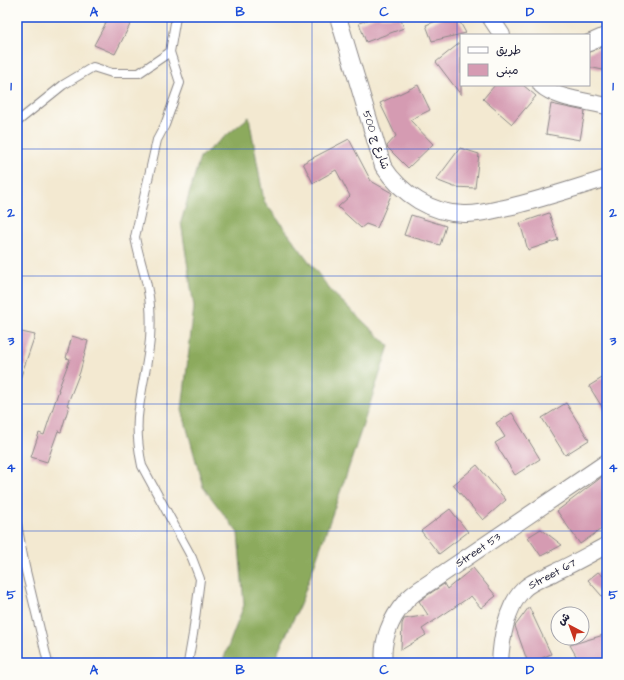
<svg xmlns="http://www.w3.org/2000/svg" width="624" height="680" viewBox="0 0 624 680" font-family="'Architects Daughter','Playpen Sans Arabic',sans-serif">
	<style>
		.forest { fill: #8caa5d; stroke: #57664c }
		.building { fill: #d59bb2 }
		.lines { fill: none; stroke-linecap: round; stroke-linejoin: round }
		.lane-casing { stroke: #8a8686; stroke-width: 10 }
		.street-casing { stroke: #8a8686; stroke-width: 18 }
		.lane { stroke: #fff; stroke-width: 8 }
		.street { stroke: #fff; stroke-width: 16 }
		.grid { fill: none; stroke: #1d4ed8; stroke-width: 1; stroke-opacity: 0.55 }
		.labels { text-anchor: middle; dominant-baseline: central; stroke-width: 3; stroke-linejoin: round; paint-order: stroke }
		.street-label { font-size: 11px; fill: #22223b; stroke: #fdfcf7 }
		.neatline { fill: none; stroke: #1d4ed8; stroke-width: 1.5 }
		.grid-label { font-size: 13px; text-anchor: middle; font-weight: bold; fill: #1d4ed8 }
	</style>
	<rect width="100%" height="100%" fill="#fdfcf7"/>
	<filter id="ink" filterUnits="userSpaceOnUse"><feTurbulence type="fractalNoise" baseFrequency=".025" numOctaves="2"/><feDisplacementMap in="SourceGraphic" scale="8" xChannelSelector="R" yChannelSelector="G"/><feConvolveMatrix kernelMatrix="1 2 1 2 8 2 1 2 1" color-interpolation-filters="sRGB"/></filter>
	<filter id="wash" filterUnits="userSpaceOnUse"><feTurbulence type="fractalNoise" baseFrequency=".012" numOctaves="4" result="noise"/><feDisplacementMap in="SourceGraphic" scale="16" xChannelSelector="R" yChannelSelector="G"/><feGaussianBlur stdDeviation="0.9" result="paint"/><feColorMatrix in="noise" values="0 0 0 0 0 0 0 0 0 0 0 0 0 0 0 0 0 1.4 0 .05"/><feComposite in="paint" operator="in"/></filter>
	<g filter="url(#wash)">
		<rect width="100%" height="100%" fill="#f3e9d1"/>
		<polygon class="forest" points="249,117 264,201 331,291 389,346 348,470 300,605 273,663 222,663 244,605 238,533 203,487 182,410 194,307 181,222 200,157"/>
		<g id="blocks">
			<g class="building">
				<polygon points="109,17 134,17 115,54 94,45"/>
				<polygon points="375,17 400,17 404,28 366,42 359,23"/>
				<polygon points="446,17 457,17 466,33 432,41 426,25"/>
				<polygon points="461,42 461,95 436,62"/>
				<polygon points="607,45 607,71 589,67 589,52"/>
				<polygon points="418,85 430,110 410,120 433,144 408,168 387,147 387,146 396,136 380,103"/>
				<polygon points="495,85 523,85 536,96 512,124 483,99"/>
				<polygon points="551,104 585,111 580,140 546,134"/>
				<polygon points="349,139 371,181 392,193 377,228 366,224 361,228 338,207 350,196 336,170 313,183 303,163"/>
				<polygon points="460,148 479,154 475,188 454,187 436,180"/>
				<polygon points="549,213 558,240 528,250 520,223"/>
				<polygon points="411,215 446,226 440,245 404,235"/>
				<polygon points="17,331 35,335 19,382 17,382"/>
				<polygon points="72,336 88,341 80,372 67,405 69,406 61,432 58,431 47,462 31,457 39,433 44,435 59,390 58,390 70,359 66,358"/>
				<polygon points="607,375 607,415 589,386"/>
				<polygon points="566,403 589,440 565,455 542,418"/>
				<polygon points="512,413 540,459 515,475 495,443 505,437 496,423"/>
				<polygon points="477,465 506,500 483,520 453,485"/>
				<polygon points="607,473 607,525 580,544 557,511"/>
				<polygon points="450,509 468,532 439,554 421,531"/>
				<polygon points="541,529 562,545 541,556 528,537"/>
				<polygon points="473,568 496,596 481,608 471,596 422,629 426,635 401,650 402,624 404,619 428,615 419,601 444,584 447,589"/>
				<polygon points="598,572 607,579 607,602 588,580"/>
				<polygon points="529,607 551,654 531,663 528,663 515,626"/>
				<polygon points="607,634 607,663 580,663 570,645"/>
			</g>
		</g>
	</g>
	<g filter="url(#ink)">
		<use href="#blocks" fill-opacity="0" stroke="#8a8686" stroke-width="1"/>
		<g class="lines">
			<g class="lane-casing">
				<g id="lane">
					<path d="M170,52L180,83L165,125L157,140L135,237C138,255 145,273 148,291C151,306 151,324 150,339C148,362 142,385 139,408C136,427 138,447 142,466L192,558L200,579L193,634L188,663"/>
					<polyline points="17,122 63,85 93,67 112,73 139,73 170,52 176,17"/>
					<polyline points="17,524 25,567 48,663"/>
				</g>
			</g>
			<g class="street-casing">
				<g id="street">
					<path d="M338,17L383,166C401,194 433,215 467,214C483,214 498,209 513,206C545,198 576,188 607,178"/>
					<polyline points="490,17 502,35"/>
					<polyline points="589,43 607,35"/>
					<path d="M541,85C556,99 587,101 607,106"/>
					<path d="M384,663C381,641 391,618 405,602C411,594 423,587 432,581L607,462"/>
					<path d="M500,663C501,641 506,607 523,590C531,581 544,578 555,572C573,564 590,554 607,545"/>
				</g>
			</g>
			<use href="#lane" class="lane"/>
			<use href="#street" class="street"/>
		</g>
	</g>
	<path class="grid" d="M167,17V663M312,17V663M457,17V663M17,149H607M17,276H607M17,404H607M17,531H607"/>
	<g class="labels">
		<g class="street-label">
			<text transform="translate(376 140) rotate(71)">شارع ج 500</text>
			<text transform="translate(478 550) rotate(-34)">Street 53</text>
			<text transform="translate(552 574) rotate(-28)">Street 67</text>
		</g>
	</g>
	<rect width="624" height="680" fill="none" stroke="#fdfcf7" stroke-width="44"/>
	<rect x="460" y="34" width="130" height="52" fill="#fdfcf7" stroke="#a5a5ac"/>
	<rect x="468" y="47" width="20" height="6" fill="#ffffff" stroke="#a5a5ac"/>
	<text x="496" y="54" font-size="12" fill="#22223b">طريق</text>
	<rect x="468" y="64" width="20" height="12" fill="#d59bb2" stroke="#a5a5ac"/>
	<text x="496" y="74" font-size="12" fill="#22223b">مبنى</text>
	<g transform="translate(570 626) rotate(319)"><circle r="19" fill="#fdfcf7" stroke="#a5a5ac"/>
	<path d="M0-3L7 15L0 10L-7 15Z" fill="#c8321e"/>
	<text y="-6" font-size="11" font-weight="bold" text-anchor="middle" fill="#22223b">ش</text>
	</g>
	<rect x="22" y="22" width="580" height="636" class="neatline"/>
	<g class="grid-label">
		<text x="94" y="16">A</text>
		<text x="240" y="16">B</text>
		<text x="384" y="16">C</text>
		<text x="530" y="16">D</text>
		<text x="11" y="90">1</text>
		<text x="613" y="90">1</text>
		<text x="11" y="217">2</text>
		<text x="613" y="217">2</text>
		<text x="11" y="345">3</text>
		<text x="613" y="345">3</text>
		<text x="11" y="472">4</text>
		<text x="613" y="472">4</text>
		<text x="11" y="599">5</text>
		<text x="613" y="599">5</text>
		<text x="94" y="674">A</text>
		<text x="240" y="674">B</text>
		<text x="384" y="674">C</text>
		<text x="530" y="674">D</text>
	</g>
</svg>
